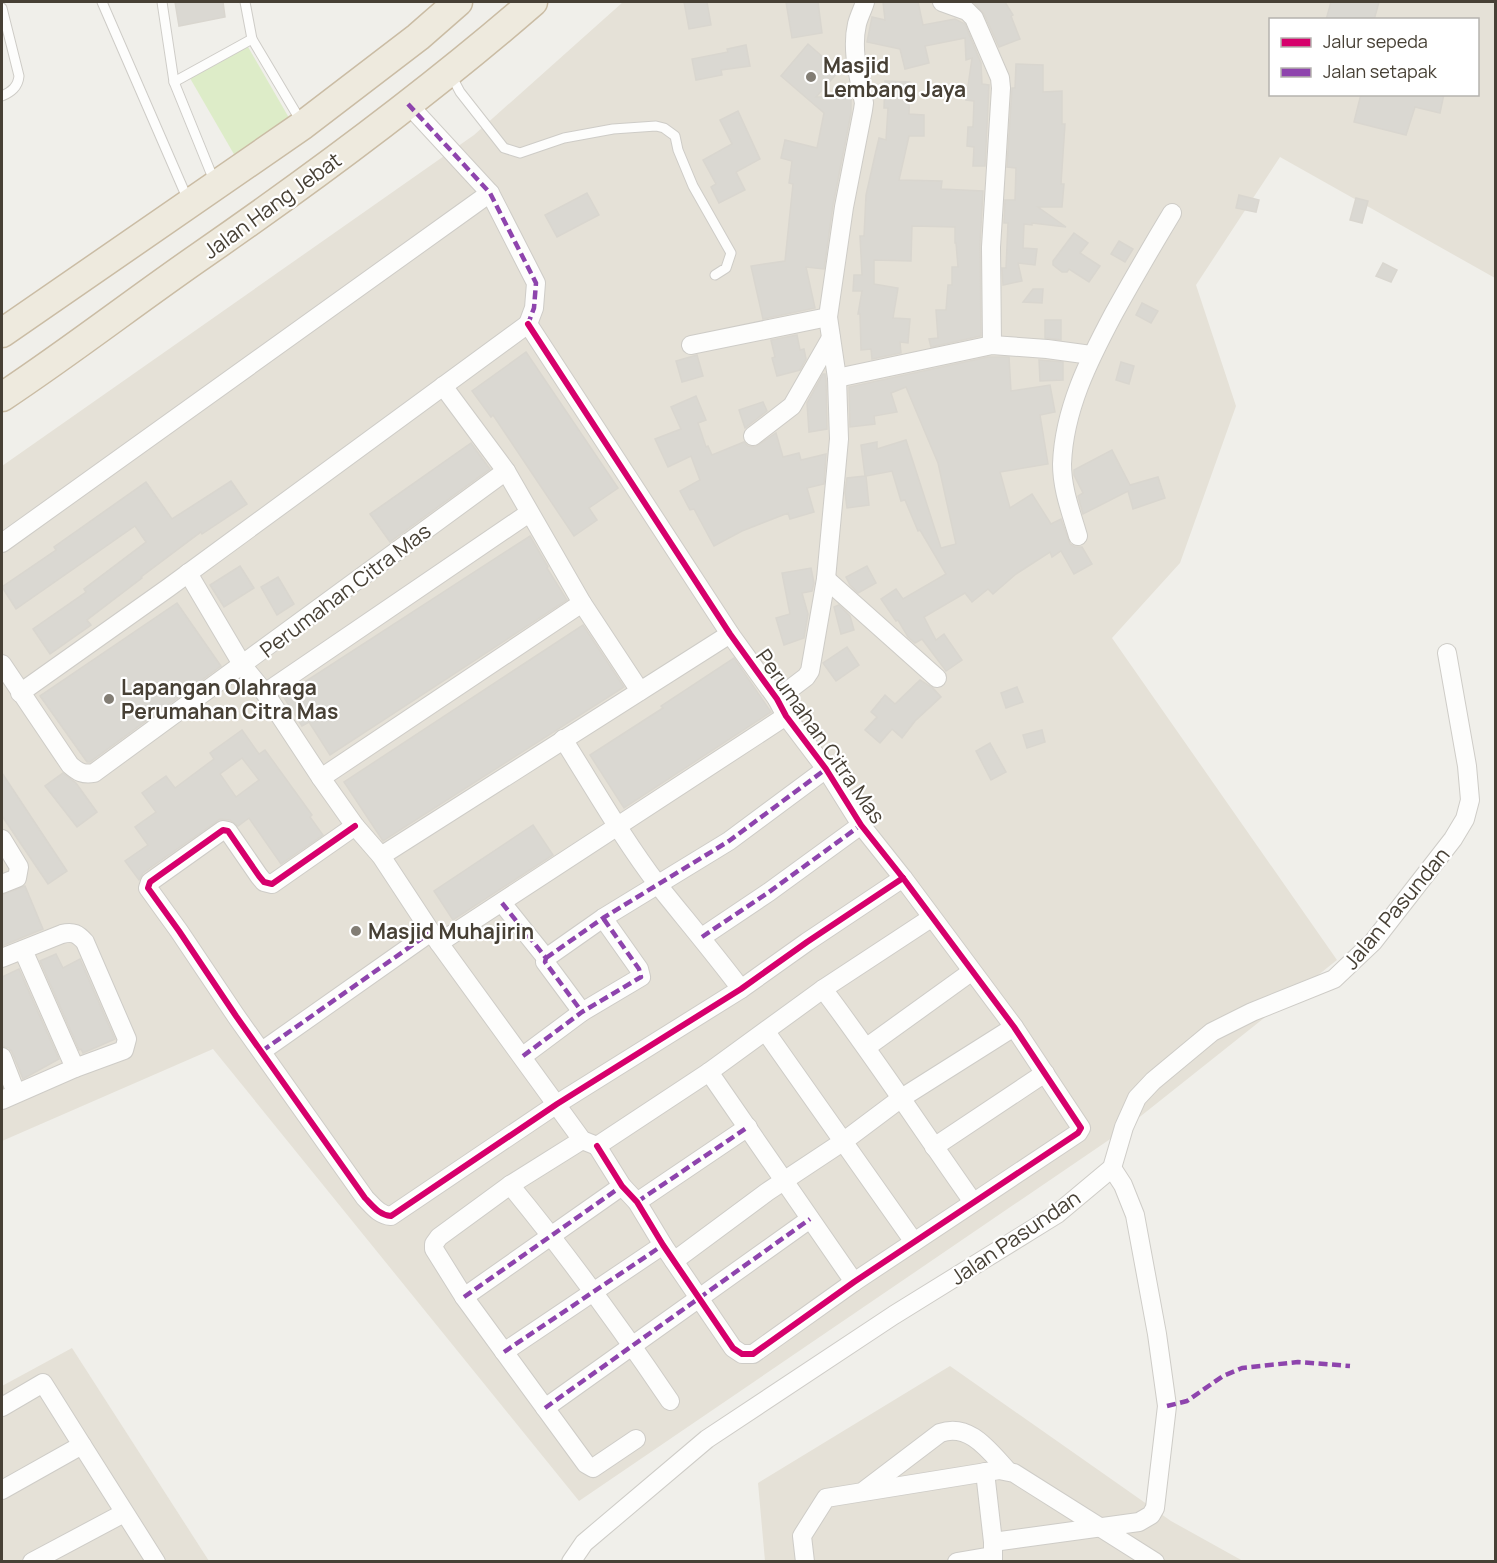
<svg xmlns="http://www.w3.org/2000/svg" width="1497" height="1563" viewBox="0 0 1497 1563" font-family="Manrope,sans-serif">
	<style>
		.residential { fill: #e5e1d7; fill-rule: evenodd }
		.green { fill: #ddecc8 }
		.building { fill: #dad8d2; stroke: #d9d6cf; stroke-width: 1.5; fill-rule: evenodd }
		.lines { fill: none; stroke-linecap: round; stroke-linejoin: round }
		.service-casing { stroke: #ceccc7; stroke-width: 11 }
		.minor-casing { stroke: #ceccc7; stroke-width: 20 }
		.trunk-casing { stroke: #cabca4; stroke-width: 31 }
		.service { stroke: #fdfdfc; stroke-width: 9 }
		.minor { stroke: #fdfdfc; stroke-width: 18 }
		.trunk { stroke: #eeeade; stroke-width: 28 }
		.quiet { stroke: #8e44ad; stroke-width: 4.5; stroke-dasharray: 9 4.5; stroke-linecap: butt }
		.cycleway-casing { stroke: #fff; stroke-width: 10 }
		.cycleway { stroke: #d6006c; stroke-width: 6 }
		.poi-dot { fill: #827d74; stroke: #fff; stroke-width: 2 }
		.labels { text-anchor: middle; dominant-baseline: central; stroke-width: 4.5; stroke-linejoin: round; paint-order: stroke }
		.poi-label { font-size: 21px; font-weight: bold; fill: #474035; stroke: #fff; text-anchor: start }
		.street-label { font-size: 21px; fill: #474035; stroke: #fff }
	</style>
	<rect width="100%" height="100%" fill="#f0efea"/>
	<g class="residential">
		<path d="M623,2H1495V278L1280,157L1196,285L1236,406L1180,563L1112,638L1337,960L1122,1131L579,1501L213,1049L2,1141V466L474,135ZM1270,20H1478V94H1270Z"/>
		<polygon points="72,1348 209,1561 2,1562 2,1386"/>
		<polygon points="950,1366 1171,1521 1243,1561 765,1561 758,1483"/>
	</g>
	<polygon class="green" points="244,40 292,123 235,156 187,73"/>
	<g class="building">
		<polygon points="175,2 223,2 225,17 179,26"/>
		<polygon points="684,2 707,2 711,25 689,29"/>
		<polygon points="786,2 818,2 822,33 792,38"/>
		<polygon points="883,2 918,2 923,25 955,19 965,24 981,63 982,84 989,85 985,166 973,166 974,147 967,146 968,127 973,127 974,101 966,100 972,58 966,60 965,38 925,46 929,63 905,69 900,49 867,42 872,17 885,20"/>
		<polygon points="974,2 1005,2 1013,15 1011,16 1020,39 999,47 984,14"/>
		<polygon points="1331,2 1379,2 1374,20 1326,20"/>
		<polygon points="808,44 839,71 816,97 851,97 851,113 833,205 824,269 806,267 815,308 763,319 751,266 785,261 793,184 789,183 792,161 781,158 785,140 817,148 824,113 781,76"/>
		<polygon points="746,45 750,66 721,70 722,75 696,80 692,59 728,52 727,49"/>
		<polygon points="1016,64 1043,65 1043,92 1062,91 1062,124 1065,124 1061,184 1064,184 1062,207 1038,207 1066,227 1032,223 1032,225 1024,224 1023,248 1037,249 1035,265 1018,263 1022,281 1003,285 1002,268 1006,268 1008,223 1004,223 1005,200 1015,200 1016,168 1007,167 1012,88 1015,88"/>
		<polygon points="885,81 910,82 909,114 924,115 924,136 909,136 899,180 942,181 941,189 983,191 980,243 981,336 931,347 929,339 938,338 936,310 946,310 948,285 952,285 952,267 958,267 956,243 955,243 955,227 912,226 911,261 874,260 874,284 898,288 893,318 910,319 908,343 900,342 901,353 872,359 871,349 861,350 860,314 858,314 862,291 853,291 854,275 862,275 860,236 864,236 866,195 875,155 879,138 886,140 888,108 884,108"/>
		<polygon points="1361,94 1444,94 1440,113 1415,107 1406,135 1354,122"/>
		<polygon points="738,111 760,159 736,172 745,190 719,203 711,187 716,184 703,160 732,144 720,120"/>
		<polygon points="587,193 599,215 557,237 545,215"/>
		<polygon points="1239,195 1259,200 1256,212 1236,208"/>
		<polygon points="1356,198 1368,201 1362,223 1350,220"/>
		<polygon points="1074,233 1088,243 1080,253 1100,266 1089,282 1069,269 1067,272 1062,272 1053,265 1053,261"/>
		<polygon points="1119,241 1133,249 1125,262 1111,254"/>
		<polygon points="1383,263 1397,270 1391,282 1376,276"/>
		<polygon points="1033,289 1043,289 1042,303 1023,302"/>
		<polygon points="1142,303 1158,311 1151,323 1136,315"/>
		<polygon points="1045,320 1061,320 1061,340 1045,338"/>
		<polygon points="797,335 800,350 804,349 806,359 800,370 777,376 772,358 775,357 771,340"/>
		<polygon points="526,352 618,488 589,508 597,520 574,536 493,415 491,417 472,391"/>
		<polygon points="697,355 703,376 682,382 676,361"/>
		<polygon points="988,357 1009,357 1011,391 1050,385 1055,412 1040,415 1048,464 1000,472 1010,508 1032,494 1051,524 1061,519 1070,544 1075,547 1082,547 1092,564 1074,574 1061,551 1052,557 1050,552 1016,574 993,594 988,589 972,602 965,593 924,617 936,640 944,634 962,660 946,671 922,639 915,643 908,637 898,620 896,621 881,599 896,589 903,599 946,574 920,530 918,531 905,500 901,501 892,471 866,476 869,505 847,508 845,492 847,478 865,476 861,445 877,442 877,449 906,440 941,548 956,544 938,463 906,387 891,393 897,412 874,416 875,424 850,427 849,387"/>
		<polygon points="1039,360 1063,362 1063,380 1040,381"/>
		<polygon points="1121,362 1134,366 1129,384 1116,380"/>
		<polygon points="823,374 825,374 826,379 827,429 809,432 807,403"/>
		<polygon points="696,396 706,420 698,423 706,447 708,446 712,455 744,442 748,446 755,447 776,433 783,457 799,453 801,460 826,454 824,484 807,488 814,512 790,519 788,513 742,531 714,546 694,509 690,510 680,491 700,480 691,456 668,467 655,439 681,429 671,407"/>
		<polygon points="763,402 767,411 745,428 739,410"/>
		<polygon points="471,443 490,469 390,542 370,514"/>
		<polygon points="1112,450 1130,485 1158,477 1165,498 1133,509 1128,491 1083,514 1078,496 1083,493 1074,475 1074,470"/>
		<polygon points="231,481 247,504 202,534 201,532 141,577 142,578 87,620 91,625 50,654 33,629 86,592 84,589 146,542 135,526 16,609 2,587 56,550 54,547 146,482 172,519"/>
		<polygon points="530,536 548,567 547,568 567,600 330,755 309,722 302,726 283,696"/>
		<polygon points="240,566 254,588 224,607 210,585"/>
		<polygon points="867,566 876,583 858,593 850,585 846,577"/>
		<polygon points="811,568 814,583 812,591 802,593 808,614 804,638 784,645 776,618 790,614 782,573"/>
		<polygon points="278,577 294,604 277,615 261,587"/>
		<polygon points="177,603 221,666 90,762 87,762 40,696"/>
		<polygon points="839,605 850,616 854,630 841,634 834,607"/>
		<polygon points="583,625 624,687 383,841 344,782"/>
		<polygon points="847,647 859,665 836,681 823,663"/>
		<polygon points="734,658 771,712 624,808 590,755 663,708 661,706"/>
		<polygon points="920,680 933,688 941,697 915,721 902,738 892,729 880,743 865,730 877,717 871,712 885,695 895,704"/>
		<polygon points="1017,687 1023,702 1006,708 1001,693"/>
		<path d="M242,730L259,754L265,750L312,815L310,817L323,835L281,864L249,818L238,826L230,820L220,819L143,873L139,880L125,861L148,845L135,827L156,812L142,793L166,776L175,788L214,759L210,753ZM242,758L259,780L236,797L220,774Z"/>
		<polygon points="1042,730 1045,742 1027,748 1023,735"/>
		<polygon points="990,743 1006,772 991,780 976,751"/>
		<polygon points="2,773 67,871 48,884 2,816"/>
		<polygon points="63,773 76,783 97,812 77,827 45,786"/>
		<polygon points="533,825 553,855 453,920 434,891"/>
		<polygon points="25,886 43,929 2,946 2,895"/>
		<polygon points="56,954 63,968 80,959 115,1039 83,1053 81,1049 79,1050 40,961"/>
		<polygon points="19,969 59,1059 23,1079 12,1052 9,1048 2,1046 2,977"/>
	</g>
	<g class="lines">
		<g class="service-casing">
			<g id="service">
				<polyline points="102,2 188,200"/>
				<polyline points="162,2 174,82 215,183"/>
				<polyline points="245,2 252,39 302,123"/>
				<path d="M2,8L19,76C18,87 11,92 2,96"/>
				<polyline points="451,75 460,92 504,148 520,153 564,138 613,129 656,126 664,128 675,136 678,150 693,186 731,253 726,268 715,275"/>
				<polyline points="174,82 252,39"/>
			</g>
		</g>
		<g class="minor-casing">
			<g id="minor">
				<polyline points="942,2 967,11 974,18 1000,78 1001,88 991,247 992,345"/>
				<polyline points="408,104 490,193 536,283 534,308 528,324"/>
				<polyline points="528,324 730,634 777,699 786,716 826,769 861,825 903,878 1014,1027 1081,1128 1078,1133 854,1282 753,1354 742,1354 733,1348 663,1245 637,1202 622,1186 597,1146"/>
				<polyline points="691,345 828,317"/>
				<polyline points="837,378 992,345 1047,349 1091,355"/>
				<polyline points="443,386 506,471 582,603 640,691"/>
				<polyline points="753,436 792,406 831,338"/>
				<path d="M1078,536C1071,512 1062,489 1062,464C1064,409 1089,360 1114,313C1133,279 1152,246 1172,213"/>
				<polyline points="2,543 490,193"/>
				<polyline points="188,573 243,666 265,693 321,778 355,826 381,856 431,932 582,1140 597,1146"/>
				<polyline points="826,579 937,678"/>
				<path d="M2,664L70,765C78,772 83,775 94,773L506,471"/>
				<polyline points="20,693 168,588 528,324"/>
				<polyline points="265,693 529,513"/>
				<path d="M777,699L806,677L810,671L826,579L839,439L837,378L828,317L844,207L863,110L864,103C859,77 851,50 857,24C859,16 863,9 865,2"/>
				<path d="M563,739C594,788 623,839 658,885C686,920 714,953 741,989"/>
				<polyline points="321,778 582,603"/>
				<path d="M355,826L272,884L264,882L259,876L228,831L223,830L150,882L148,888L179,931L236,1016L365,1198C373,1206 379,1215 391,1216L557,1104L741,989L807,942L903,878"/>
				<polyline points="2,839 19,867 17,878 2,884"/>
				<polyline points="381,856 730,634"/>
				<polyline points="502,903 546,958 545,962 582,1012"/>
				<polyline points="702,937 769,892 861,825"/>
				<polyline points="439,943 786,716"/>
				<polyline points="23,950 75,1068"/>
				<path d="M2,958L62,934C73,931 78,934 85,942L127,1039L124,1050L75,1068L2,1100"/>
				<polyline points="546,958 603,918 729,841 826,769"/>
				<path d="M823,989C875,1058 923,1131 973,1202"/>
				<polyline points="766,1032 914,1242"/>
				<polyline points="867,1047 971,972"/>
				<polyline points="262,1051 431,932"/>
				<polyline points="523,1056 582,1012 641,977 639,969 603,918"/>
				<polyline points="2,1057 16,1093"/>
				<polyline points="709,1072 854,1282"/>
				<polyline points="582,1140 510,1185 439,1237 434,1244 434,1249 464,1297 586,1464 593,1468 636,1439"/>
				<polyline points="597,1146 709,1072 823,989 931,918"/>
				<polyline points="934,1147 1045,1073"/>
				<path d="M510,1185C567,1254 620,1327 670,1401"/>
				<polyline points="637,1202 748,1127"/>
				<polyline points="674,1261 767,1192 844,1141 900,1099 1014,1027"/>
				<polyline points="464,1297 622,1186"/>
				<polyline points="504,1352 663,1245"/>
				<polyline points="2,1407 43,1383 82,1445 2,1490"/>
				<polyline points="545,1408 810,1219"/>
				<polyline points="82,1445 156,1562"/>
				<polyline points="985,1472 993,1542 993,1562"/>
				<path d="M865,1490L940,1433C970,1422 990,1452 1008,1471"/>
				<polyline points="993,1542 1139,1522 1151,1515 1155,1508 1167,1406 1157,1334 1135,1215 1123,1185 1112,1168"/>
				<polyline points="32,1562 124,1513"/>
				<polyline points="571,1562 584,1543 707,1439 894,1315 1057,1214 1112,1168 1124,1127 1137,1098 1153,1081 1212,1032 1252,1012 1334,979 1373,942 1453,839 1465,819 1470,800 1467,766 1447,653"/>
				<polyline points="805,1562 802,1536 826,1498 999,1470 1014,1473 1155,1562"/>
				<polyline points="957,1562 992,1556"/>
			</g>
		</g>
		<g class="trunk-casing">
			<g id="trunk">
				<polyline points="2,333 303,125 418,37 458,2"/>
				<path d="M2,397C70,352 134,302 202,255C316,176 428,93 533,2"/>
			</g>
		</g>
		<use href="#service" class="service"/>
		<use href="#minor" class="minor"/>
		<use href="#trunk" class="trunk"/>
		<g class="quiet">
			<polyline points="408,104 490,193 536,283 534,308 528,324"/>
			<polyline points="502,903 546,958 545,962 582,1012"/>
			<polyline points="702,937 769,892 861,825"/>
			<polyline points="546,958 603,918 729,841 826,769"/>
			<polyline points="262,1051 431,932"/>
			<polyline points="523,1056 582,1012 641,977 639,969 603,918"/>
			<polyline points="637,1202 748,1127"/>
			<polyline points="464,1297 622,1186"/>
			<polyline points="504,1352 663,1245"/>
			<polyline points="1167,1406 1187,1401 1223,1376 1242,1368 1298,1362 1350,1366"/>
			<polyline points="545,1408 810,1219"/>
		</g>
		<g class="cycleway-casing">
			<g id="cycleway">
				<polyline points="528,324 730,634 777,699 786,716 826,769 861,825 903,878 1014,1027 1081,1128 1078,1133 854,1282 753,1354 742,1354 733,1348 663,1245 637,1202 622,1186 597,1146"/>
				<path d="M355,826L272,884L264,882L259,876L228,831L223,830L150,882L148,888L179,931L236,1016L365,1198C373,1206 379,1215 391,1216L557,1104L741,989L807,942L903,878"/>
			</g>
		</g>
		<use href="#cycleway" class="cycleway"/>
	</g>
	<g class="poi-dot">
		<circle cx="811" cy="77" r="6"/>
		<circle cx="109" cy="699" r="6"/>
		<circle cx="356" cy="931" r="6"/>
	</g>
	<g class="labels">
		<g class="poi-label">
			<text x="823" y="65">Masjid<tspan x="823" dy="24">Lembang Jaya</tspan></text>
			<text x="121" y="687">Lapangan Olahraga<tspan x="121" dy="24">Perumahan Citra Mas</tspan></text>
			<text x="368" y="931">Masjid Muhajirin</text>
		</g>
		<g class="street-label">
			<text transform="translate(272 205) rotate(-36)">Jalan Hang Jebat</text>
			<text transform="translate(345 590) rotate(-37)">Perumahan Citra Mas</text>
			<text transform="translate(821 736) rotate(55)">Perumahan Citra Mas</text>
			<text transform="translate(1396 908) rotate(-50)">Jalan Pasundan</text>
			<text transform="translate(1015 1237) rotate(-34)">Jalan Pasundan</text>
		</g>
	</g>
	<rect width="1497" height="1563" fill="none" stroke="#474035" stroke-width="6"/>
	<rect x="1269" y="18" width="210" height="78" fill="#ffffff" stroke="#b5b3ae" stroke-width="1.5"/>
	<rect x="1281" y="38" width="30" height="9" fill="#d6006c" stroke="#b5b3ae" stroke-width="1.5"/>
	<text x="1323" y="48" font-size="18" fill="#474035">Jalur sepeda</text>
	<rect x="1281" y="68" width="30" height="9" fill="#8e44ad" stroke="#b5b3ae" stroke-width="1.5"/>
	<text x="1323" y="78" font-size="18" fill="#474035">Jalan setapak</text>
</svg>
